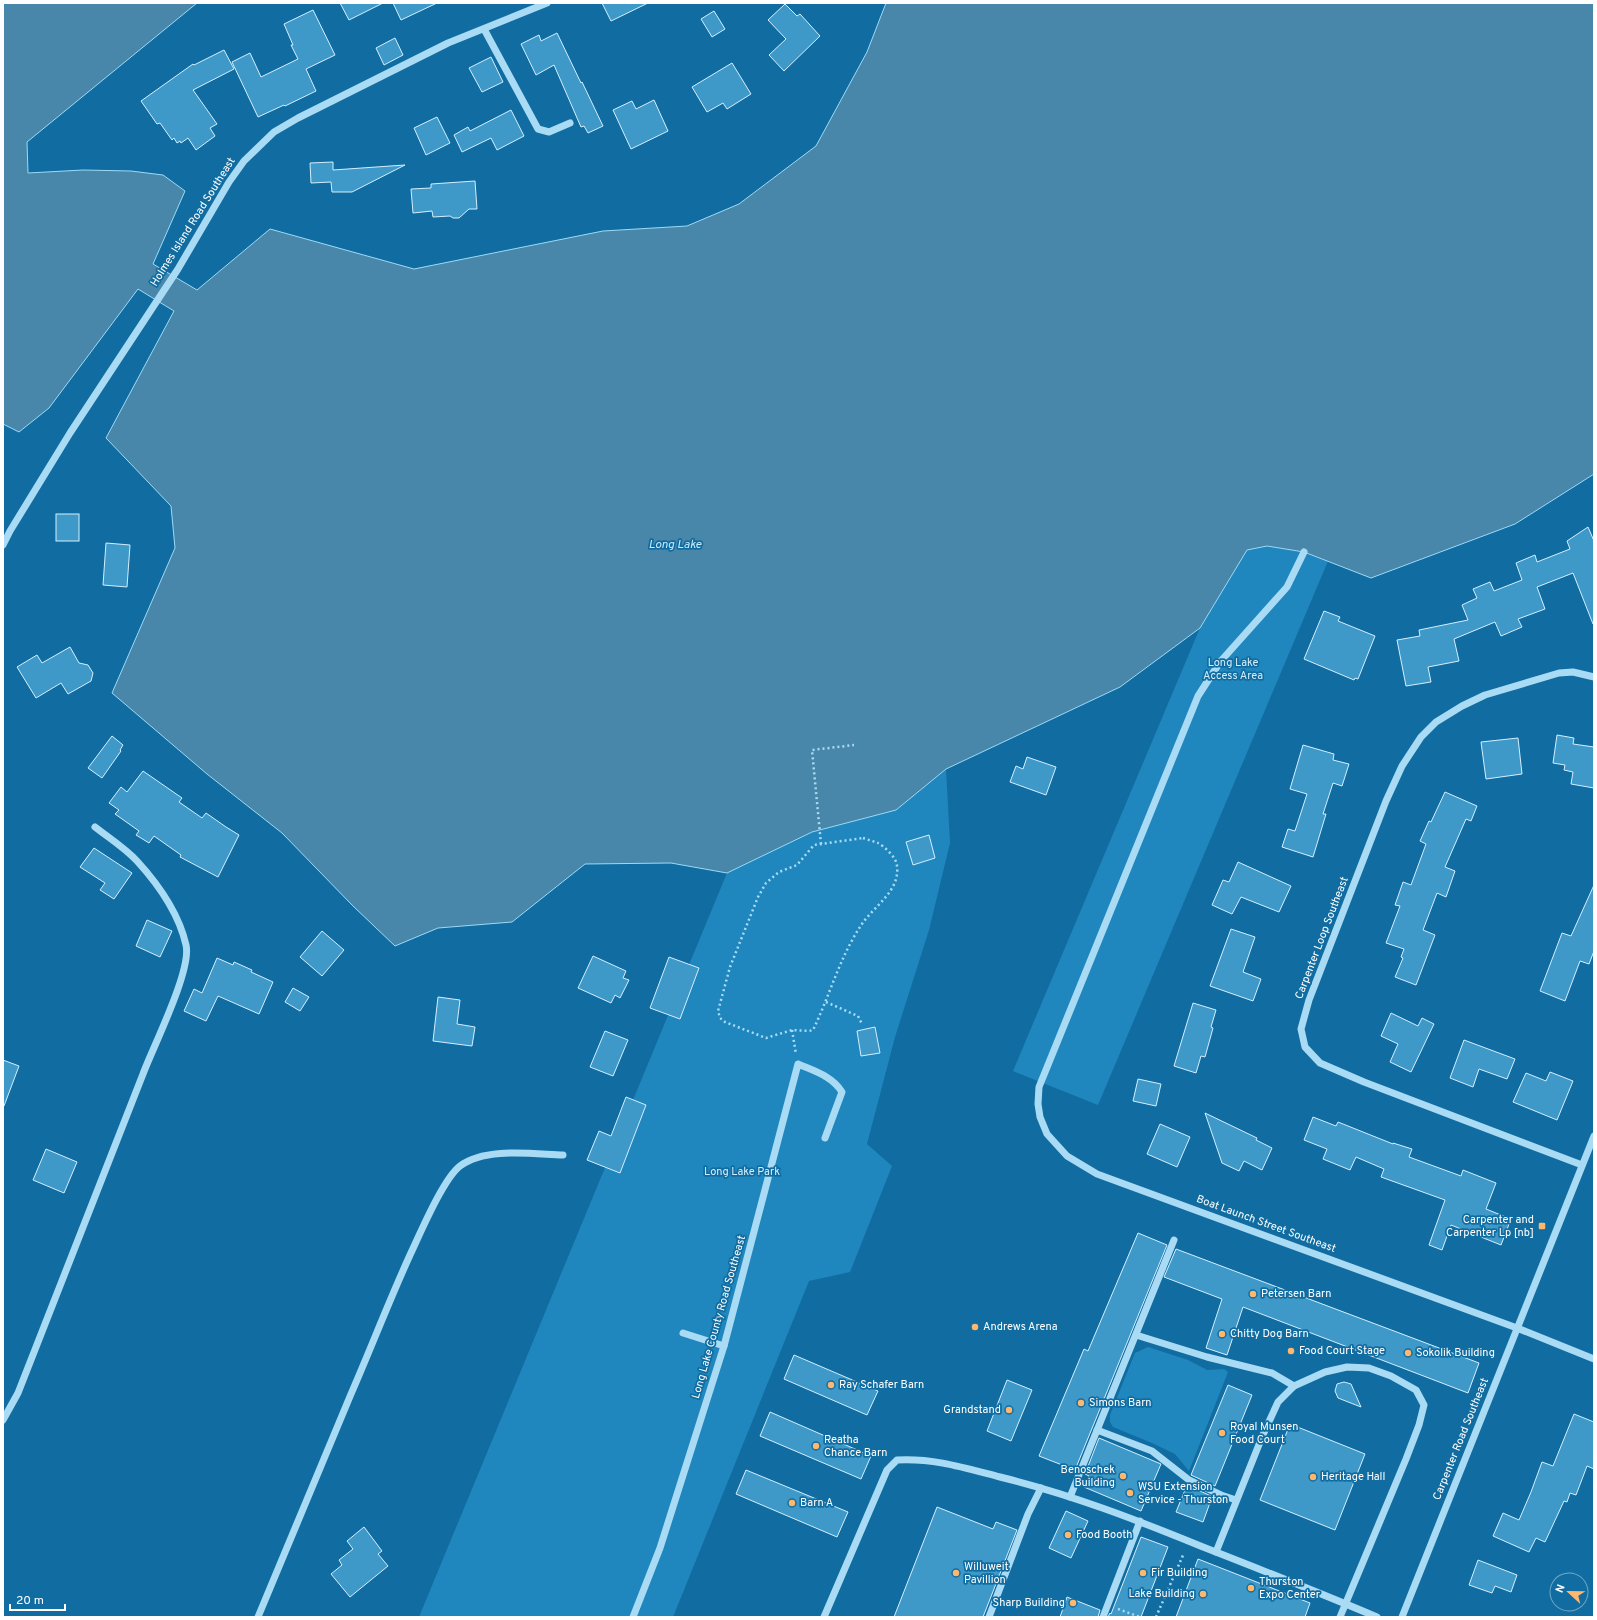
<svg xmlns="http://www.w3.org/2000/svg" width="1597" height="1620" viewBox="0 0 1597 1620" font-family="Overpass,sans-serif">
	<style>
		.green { fill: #2087be }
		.water { fill: #4887aa; stroke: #9cdaf8 }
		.building { fill: #3e99c9; stroke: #d3effe }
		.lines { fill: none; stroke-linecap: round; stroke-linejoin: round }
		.path { stroke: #aadbf5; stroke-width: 2.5; stroke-dasharray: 2 3; stroke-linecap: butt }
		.minor { stroke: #aadbf5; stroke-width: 7 }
		.poi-dot { fill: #ffb76e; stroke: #116da1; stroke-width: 1.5 }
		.labels { text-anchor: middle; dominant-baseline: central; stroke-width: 3.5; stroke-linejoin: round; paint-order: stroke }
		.street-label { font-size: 11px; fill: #fff; stroke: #116da1 }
		.park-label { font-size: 11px; fill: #d3effe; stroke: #116da1 }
		.poi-label { font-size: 11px; fill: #fff; stroke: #116da1; text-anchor: start }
		.water-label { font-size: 12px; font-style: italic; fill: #c9ebfc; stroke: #116da1 }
	</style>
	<rect width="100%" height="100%" fill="#116da1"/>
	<g class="green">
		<polygon points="1267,546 1304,552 1328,561 1098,1105 1013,1071 1200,628 1247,550"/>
		<polygon points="946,769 950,843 929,930 895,1037 867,1144 892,1166 850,1272 809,1281 673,1617 419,1617 727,873 812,832 896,810"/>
		<polygon points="1148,1347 1188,1360 1207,1370 1224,1369 1228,1372 1189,1471 1175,1454 1152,1443 1113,1427 1110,1422 1110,1415 1135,1353"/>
	</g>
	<polygon class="water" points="3,3 197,3 27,142 28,173 83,170 131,171 163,175 185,191 153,264 197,290 270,229 414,269 603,231 687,226 739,204 816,146 867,52 886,3 1594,3 1594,474 1515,524 1371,578 1304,552 1267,546 1247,550 1200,628 1120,687 946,769 896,810 812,832 727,873 671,863 585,864 512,922 438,928 395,946 353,906 282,833 207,774 112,693 175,548 171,506 106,438 174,311 138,289 49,408 19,432 3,424"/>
	<g class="building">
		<polygon points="340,3 383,3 349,20"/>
		<polygon points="393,3 437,3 401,20"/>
		<polygon points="602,3 648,3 611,21"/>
		<polygon points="785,4 797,16 800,14 820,36 784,71 769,55 786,39 768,20"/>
		<polygon points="313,10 335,55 306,69 316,91 285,106 284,105 258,117 232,62 250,53 261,77 298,59 291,45 293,45 284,24"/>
		<polygon points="714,11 725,29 712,37 701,19"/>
		<polygon points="557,33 581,83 582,82 603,126 588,133 584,126 581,127 554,65 536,75 521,44 539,35 541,41"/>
		<polygon points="395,38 403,55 384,65 376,48"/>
		<polygon points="224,50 234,69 193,90 217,124 210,128 215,136 196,150 188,138 181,143 180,141 177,143 174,138 172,140 160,123 157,124 141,101 193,64 194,65"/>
		<polygon points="491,57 503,82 482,92 469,68"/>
		<polygon points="732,63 751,94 727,109 723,103 707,112 692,87"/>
		<polygon points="654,100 668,131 631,149 613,110 632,101 636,109"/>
		<polygon points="511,110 524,136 497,150 491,138 462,152 454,135 468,127 470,131"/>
		<polygon points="437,117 450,143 426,155 414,128"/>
		<polygon points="333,162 333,170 405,165 352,192 332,192 331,182 311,183 310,163"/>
		<polygon points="475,181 477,209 469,209 459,218 453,218 450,216 433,217 432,211 413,213 411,189 431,188 431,184"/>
		<rect x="56" y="514" width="23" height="27"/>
		<polygon points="1588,527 1594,541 1594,624 1593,624 1573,573 1537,587 1545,609 1518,619 1522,627 1501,636 1495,622 1454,639 1459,661 1428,667 1431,682 1406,686 1397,640 1420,636 1419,630 1468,620 1462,605 1477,598 1473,589 1490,582 1494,591 1522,580 1516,563 1535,555 1537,562 1570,549 1567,541"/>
		<polygon points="106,543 130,545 127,587 103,585"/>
		<polygon points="1324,611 1340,617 1338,621 1375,636 1358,679 1355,678 1354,680 1304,659"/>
		<polygon points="70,647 79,663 88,665 93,673 91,681 68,694 61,683 36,698 17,667 37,655 42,663"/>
		<polygon points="1557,735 1574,738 1573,744 1594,747 1594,788 1571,784 1573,772 1564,770 1565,765 1553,763"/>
		<polygon points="112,736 123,745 120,750 121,751 102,778 88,768"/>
		<polygon points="1518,738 1522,774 1486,779 1481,742"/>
		<polygon points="1303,745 1334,754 1333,760 1349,764 1342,786 1333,783 1323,814 1326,814 1313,857 1282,847 1288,829 1295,831 1307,794 1290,789"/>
		<polygon points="1027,757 1056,767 1046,795 1010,782 1016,766 1023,769"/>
		<polygon points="143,771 182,798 179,802 202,818 206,813 226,827 239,835 218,877 180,857 181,855 154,836 149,843 136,835 139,831 115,814 119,810 109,803 121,787 127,792"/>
		<polygon points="1445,792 1477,806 1471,821 1466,819 1445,867 1455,871 1446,897 1437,893 1423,930 1435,935 1416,985 1395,977 1403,958 1401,957 1404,949 1386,943 1400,906 1395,905 1403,882 1411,885 1426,844 1420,841 1429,821 1431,822"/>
		<polygon points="929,835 935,858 913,865 906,842"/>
		<polygon points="94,848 132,873 114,899 100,890 105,883 80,867"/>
		<polygon points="1238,862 1291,886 1279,912 1241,897 1232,914 1212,905 1223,880 1229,882"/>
		<polygon points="1594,885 1594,951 1589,964 1580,961 1565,1001 1540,991 1562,933 1571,936"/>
		<polygon points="147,920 172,931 160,957 136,946"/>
		<polygon points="1231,929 1255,937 1243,972 1261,979 1253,1001 1210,986"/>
		<polygon points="322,931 344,950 322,976 300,957"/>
		<polygon points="593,956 626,971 623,978 629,980 620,998 615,995 611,1003 578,988"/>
		<polygon points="669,957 699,968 680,1019 650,1008"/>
		<polygon points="217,958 233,965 234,962 252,970 251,972 273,982 259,1014 218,996 206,1021 184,1011 194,989 202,993"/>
		<polygon points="293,988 309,997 300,1011 285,1002"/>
		<polygon points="438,997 460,1000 457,1024 475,1027 472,1046 433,1041"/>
		<polygon points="1193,1003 1216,1010 1211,1027 1213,1028 1205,1057 1201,1056 1196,1073 1174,1066"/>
		<polygon points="1391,1013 1418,1026 1422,1018 1434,1024 1411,1072 1390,1062 1398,1044 1381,1036"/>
		<polygon points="875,1027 880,1053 861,1056 857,1031"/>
		<polygon points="605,1031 628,1040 613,1076 590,1067"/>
		<polygon points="1464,1040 1515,1059 1507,1079 1479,1069 1473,1087 1450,1078"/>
		<polygon points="3,1060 19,1066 4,1106 3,1105"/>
		<polygon points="1550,1072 1573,1081 1557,1120 1513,1102 1526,1073 1546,1081"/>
		<polygon points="1138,1079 1161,1084 1156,1106 1133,1101"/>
		<polygon points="626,1097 646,1105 620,1173 587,1160 599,1131 611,1136"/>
		<polygon points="1205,1113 1257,1138 1256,1140 1272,1148 1262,1170 1244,1161 1239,1171 1222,1163"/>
		<polygon points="1313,1117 1336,1126 1338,1122 1393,1144 1393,1143 1412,1149 1409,1157 1461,1176 1463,1170 1496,1183 1486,1209 1511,1219 1501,1245 1451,1225 1442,1250 1429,1245 1445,1200 1381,1177 1384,1169 1356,1157 1350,1170 1323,1159 1327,1149 1304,1140"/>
		<polygon points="1160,1124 1190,1137 1177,1167 1147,1154"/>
		<polygon points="46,1149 77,1162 64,1193 33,1180"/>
		<polygon points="1138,1233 1167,1245 1075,1470 1039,1456 1084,1349 1088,1351"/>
		<polygon points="1176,1249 1479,1363 1468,1393 1243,1307 1227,1355 1206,1348 1222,1299 1164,1277"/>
		<polygon points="794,1355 878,1391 867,1415 784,1379"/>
		<polygon points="1007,1380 1032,1390 1011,1441 987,1431"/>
		<polygon points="1344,1382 1351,1384 1361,1407 1338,1398 1335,1391 1337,1384"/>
		<polygon points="1228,1385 1252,1395 1215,1486 1191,1475"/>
		<polygon points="770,1412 871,1456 861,1479 760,1436"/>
		<polygon points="1574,1414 1594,1422 1594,1469 1587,1466 1576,1495 1570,1493 1567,1502 1564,1501 1545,1542 1536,1538 1529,1552 1493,1536 1503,1513 1519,1520 1531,1492 1542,1462 1553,1466"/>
		<polygon points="1290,1424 1365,1454 1335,1530 1260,1500"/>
		<polygon points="1099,1438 1161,1464 1141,1511 1084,1487 1089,1476 1085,1474"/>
		<polygon points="746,1470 848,1512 837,1537 736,1494"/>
		<polygon points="1187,1485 1211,1496 1210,1499 1211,1500 1203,1522 1176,1512"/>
		<polygon points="937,1507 993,1529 996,1522 1017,1530 983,1617 894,1617"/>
		<polygon points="1066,1511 1088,1521 1071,1558 1049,1548"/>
		<polygon points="364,1527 382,1551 378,1554 388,1566 350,1597 331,1574 342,1565 339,1560 353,1549 347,1541"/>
		<polygon points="1141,1537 1168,1547 1141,1617 1108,1617 1110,1613 1111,1614"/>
		<polygon points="1198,1559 1310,1603 1305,1617 1176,1617"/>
		<polygon points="1478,1560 1517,1575 1511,1592 1495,1586 1492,1593 1469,1585"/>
		<polygon points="1067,1597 1100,1610 1098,1617 1060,1617"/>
	</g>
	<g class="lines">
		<g class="path">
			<path d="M863,838C868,840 873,841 878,843C884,846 897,858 897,866C900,891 875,905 862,924C840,956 830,995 813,1030L809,1031L792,1030L766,1038L725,1022L720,1018L718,1011L730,967L758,897L766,883L779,872L797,865L814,845Z"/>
			<polyline points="821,844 812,750 854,745"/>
			<polyline points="826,1002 858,1016 862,1024"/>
			<polyline points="792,1030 796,1054"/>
			<polyline points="1118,1609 1140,1617"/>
			<polyline points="1156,1617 1184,1553"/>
		</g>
		<g class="minor">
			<polyline points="484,29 538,129 549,132 570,123"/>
			<polyline points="3,545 10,531 70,433 178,269 229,182 244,161 274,132 298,118 448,43 547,3"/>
			<polyline points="1304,552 1287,587 1220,662 1198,696 1039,1087 1038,1104 1040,1117 1047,1134 1067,1156 1097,1174 1517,1328 1594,1359"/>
			<polyline points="1582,1165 1364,1082 1320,1063 1305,1047 1301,1029 1309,1000 1386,801 1402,766 1421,737 1436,722 1462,706 1485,695 1559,673 1573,672 1594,677"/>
			<polyline points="683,1333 724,1346"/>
			<polyline points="1136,1335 1207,1357 1272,1373 1294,1386"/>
			<path d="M3,1420L18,1393C60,1287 101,1180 143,1074C153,1047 192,970 186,945C179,914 158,884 137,861C125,848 109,838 95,827"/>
			<polyline points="1097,1430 1152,1451 1189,1480 1221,1495 1236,1500"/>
			<polyline points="1070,1497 1174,1240"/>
			<polyline points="1216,1552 1262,1437 1278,1402 1294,1386 1325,1372 1347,1367 1369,1368 1391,1376 1416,1390 1424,1405 1419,1425 1406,1459 1340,1617"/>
			<path d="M258,1617C289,1543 320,1468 351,1394C371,1348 389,1301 410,1255C420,1234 443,1179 460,1166C485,1147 533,1154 563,1155"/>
			<path d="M633,1617L660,1548L724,1346L798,1064C814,1071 832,1076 842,1092L825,1138"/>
			<path d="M824,1617L887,1470L897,1460C934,1458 965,1468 1000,1477C1070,1494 1137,1520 1203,1547C1262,1570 1320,1593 1377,1617"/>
			<polyline points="989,1617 1028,1514 1041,1488"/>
			<polyline points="1103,1617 1140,1521"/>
			<polyline points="1402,1617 1594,1136"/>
		</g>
	</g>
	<g class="poi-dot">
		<rect x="1538" y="1222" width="8" height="8" rx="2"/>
		<circle cx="1253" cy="1294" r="4"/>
		<circle cx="975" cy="1327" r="4"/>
		<circle cx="1222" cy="1334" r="4"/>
		<circle cx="1291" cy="1351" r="4"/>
		<circle cx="1408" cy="1353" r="4"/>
		<circle cx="831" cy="1385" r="4"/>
		<circle cx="1081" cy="1403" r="4"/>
		<circle cx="1009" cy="1410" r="4"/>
		<circle cx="1222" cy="1433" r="4"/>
		<circle cx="816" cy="1446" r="4"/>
		<circle cx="1123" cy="1476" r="4"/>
		<circle cx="1313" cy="1477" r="4"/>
		<circle cx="1130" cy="1493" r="4"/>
		<circle cx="792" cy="1503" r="4"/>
		<circle cx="1068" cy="1535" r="4"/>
		<circle cx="956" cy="1573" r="4"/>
		<circle cx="1143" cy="1573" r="4"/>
		<circle cx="1251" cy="1588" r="4"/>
		<circle cx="1203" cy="1594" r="4"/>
		<circle cx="1073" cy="1603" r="4"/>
	</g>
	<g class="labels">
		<g class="street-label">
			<text transform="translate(193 222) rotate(-58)">Holmes Island Road Southeast</text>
			<text transform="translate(1322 938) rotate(-69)">Carpenter Loop Southeast</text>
			<text transform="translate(1266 1224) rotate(20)">Boat Launch Street Southeast</text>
			<text transform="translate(719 1317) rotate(-74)">Long Lake County Road Southeast</text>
			<text transform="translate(1461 1439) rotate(-68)">Carpenter Road Southeast</text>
		</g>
		<g class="park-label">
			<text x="1233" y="663">Long Lake<tspan x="1233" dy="13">Access Area</tspan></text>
			<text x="742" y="1172">Long Lake Park</text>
		</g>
		<g class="poi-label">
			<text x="1534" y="1220" text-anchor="end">Carpenter and<tspan x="1534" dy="13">Carpenter Lp [nb]</tspan></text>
			<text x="1261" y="1294">Petersen Barn</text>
			<text x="983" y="1327">Andrews Arena</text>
			<text x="1230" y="1334">Chitty Dog Barn</text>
			<text x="1299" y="1351">Food Court Stage</text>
			<text x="1416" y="1353">Sokolik Building</text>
			<text x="839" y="1385">Ray Schafer Barn</text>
			<text x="1089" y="1403">Simons Barn</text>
			<text x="1001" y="1410" text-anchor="end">Grandstand</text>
			<text x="1230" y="1427">Royal Munsen<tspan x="1230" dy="13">Food Court</tspan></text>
			<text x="824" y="1440">Reatha<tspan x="824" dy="13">Chance Barn</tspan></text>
			<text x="1115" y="1470" text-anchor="end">Benoschek<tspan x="1115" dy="13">Building</tspan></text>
			<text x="1321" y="1477">Heritage Hall</text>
			<text x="1138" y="1487">WSU Extension<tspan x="1138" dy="13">Service - Thurston</tspan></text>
			<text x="800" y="1503">Barn A</text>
			<text x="1076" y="1535">Food Booth</text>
			<text x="964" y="1567">Willuweit<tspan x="964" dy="13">Pavillion</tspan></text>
			<text x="1151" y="1573">Fir Building</text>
			<text x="1259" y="1582">Thurston<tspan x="1259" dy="13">Expo Center</tspan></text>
			<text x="1195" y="1594" text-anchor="end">Lake Building</text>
			<text x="1065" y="1603" text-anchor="end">Sharp Building</text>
		</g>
		<g class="water-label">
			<text x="675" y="545">Long Lake</text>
		</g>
	</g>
	<rect width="1597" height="1620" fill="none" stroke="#ffffff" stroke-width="8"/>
	<g transform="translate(1569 1592) rotate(292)"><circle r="19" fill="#116da1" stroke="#70a7c7"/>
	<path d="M0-3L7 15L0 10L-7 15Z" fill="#ffb76e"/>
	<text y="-6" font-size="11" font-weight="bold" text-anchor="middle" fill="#ffffff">N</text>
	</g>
	<path d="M10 1604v6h55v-6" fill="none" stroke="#ffffff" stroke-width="2"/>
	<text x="16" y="1604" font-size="12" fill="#ffffff" stroke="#116da1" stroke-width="3" paint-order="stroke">20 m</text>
</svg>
